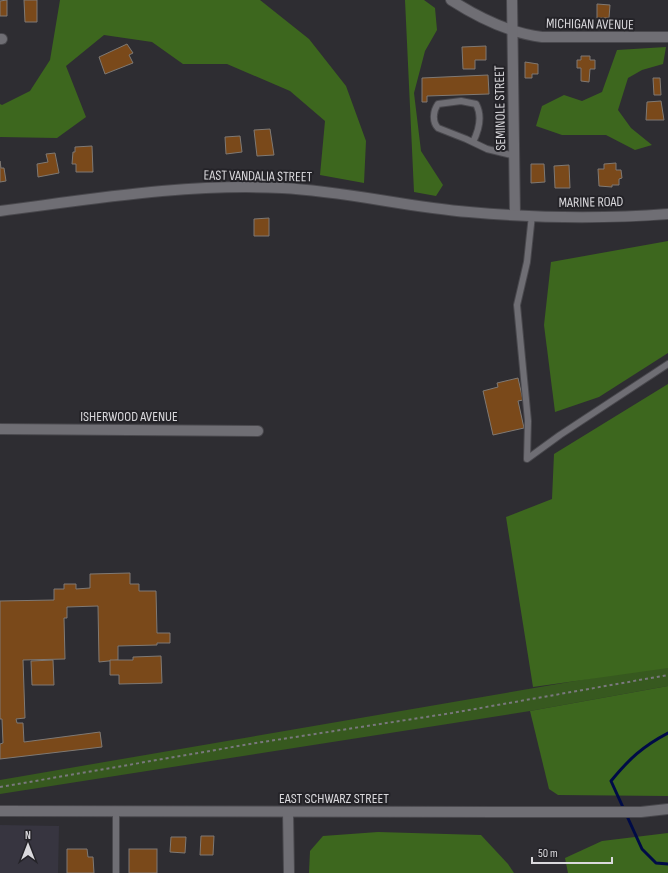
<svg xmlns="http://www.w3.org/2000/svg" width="668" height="873" viewBox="0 0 668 873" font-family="'Sofia Sans Condensed',sans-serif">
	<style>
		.built { fill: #373540 }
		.green { fill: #37591f }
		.forest { fill: #3d671e }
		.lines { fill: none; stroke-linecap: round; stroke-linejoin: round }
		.stream { stroke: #000b47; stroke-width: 3 }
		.building { fill: #7a491a; stroke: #7f7974 }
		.lane-casing { stroke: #49484d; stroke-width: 8 }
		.street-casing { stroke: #49484d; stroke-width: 12 }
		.secondary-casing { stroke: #49484d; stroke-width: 12 }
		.path { stroke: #79787d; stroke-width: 2; stroke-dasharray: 3 3; stroke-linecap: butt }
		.lane { stroke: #6f6e74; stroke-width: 6 }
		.street { stroke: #6f6e74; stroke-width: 10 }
		.secondary { stroke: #6f6e74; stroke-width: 10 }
		.labels { text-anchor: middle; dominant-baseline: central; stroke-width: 4; stroke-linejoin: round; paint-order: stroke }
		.street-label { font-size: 14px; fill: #dad9dd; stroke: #242328 }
	</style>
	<rect width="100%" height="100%" fill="#2e2d32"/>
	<polygon class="built" points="0,825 59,826 58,873 0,873"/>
	<polygon class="green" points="668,665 668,686 530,711 0,794 0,780"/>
	<g class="forest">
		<polygon points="60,0 260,0 309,39 346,86 366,141 364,183 320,175 325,121 290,91 227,64 183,64 152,42 104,35 66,66 86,117 57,138 0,137 0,104 2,105 30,91 50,60"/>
		<polygon points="405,0 424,0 435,8 437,30 425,51 414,93 421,151 443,185 436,196 414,192"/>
		<polygon points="666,47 663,64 642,70 628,78 618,110 631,128 652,145 635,150 606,135 562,135 536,126 542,106 564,95 582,101 602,92 617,50"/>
		<polygon points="668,241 668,353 599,397 555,412 544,325 551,262"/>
		<polygon points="668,384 668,668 533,687 506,517 552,499 554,454"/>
		<polygon points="668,686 668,796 558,795 549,789 530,711"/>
		<polygon points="378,832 481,835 508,864 514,873 309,873 310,851 323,836"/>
		<polygon points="668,833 668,873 568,873 565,858 602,841"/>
	</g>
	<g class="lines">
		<path class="stream" d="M668,733C643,746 629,759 611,781L642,849L656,863L668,864"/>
	</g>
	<g class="building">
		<polygon points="7,0 7,16 0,16 0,1"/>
		<polygon points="24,0 37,0 37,22 25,22"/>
		<polygon points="597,4 610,5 609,18 597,18"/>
		<polygon points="127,44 133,53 129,55 133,63 105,74 99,57"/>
		<polygon points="486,46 486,60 475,60 475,69 463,69 462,47"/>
		<polygon points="581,56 590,56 590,60 595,60 595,69 590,69 589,82 581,81 581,68 577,68 577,60 581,60"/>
		<polygon points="525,62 538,64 538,74 532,74 532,78 525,78"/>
		<polygon points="488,75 489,94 427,96 427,102 422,102 422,78"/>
		<polygon points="653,78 660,78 661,95 654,95"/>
		<polygon points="661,101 664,120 646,120 647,102"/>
		<polygon points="270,129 274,155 257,156 254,130"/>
		<polygon points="240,136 242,152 226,154 225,137"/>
		<polygon points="92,146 93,172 76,172 76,164 72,164 73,152 75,152 75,147"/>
		<polygon points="55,153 59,173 38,177 37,164 48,162 46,154"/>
		<polygon points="0,161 1,168 4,168 6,181 0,182"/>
		<polygon points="616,163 616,170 621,170 622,178 619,179 619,185 612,185 612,187 599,186 598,169 604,169 604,164"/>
		<polygon points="531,164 544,164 545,182 531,183"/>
		<polygon points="569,165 570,188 555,188 554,166"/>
		<polygon points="269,218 269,236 254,236 254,219"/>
		<polygon points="518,378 523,400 518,401 524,428 493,435 483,391 498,387 497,383"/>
		<polygon points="130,573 130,584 139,584 139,591 156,591 157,633 170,633 170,643 157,643 157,645 118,646 118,660 99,662 98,606 67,607 67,618 64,618 65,659 23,660 25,718 16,719 17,723 23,723 24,742 100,732 102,747 0,759 0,744 3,743 2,719 0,719 0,601 54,600 54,589 64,589 64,584 76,584 76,589 90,588 90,574"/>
		<polygon points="161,656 162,683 119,684 119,675 110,675 110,660 133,660 133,657"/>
		<polygon points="53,660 54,685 32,685 31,661"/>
		<polygon points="201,836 214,836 213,855 200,855"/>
		<polygon points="171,837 186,837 185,853 170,852"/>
		<polygon points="67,849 87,849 88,857 93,857 94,873 67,873"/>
		<rect x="129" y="849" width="28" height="24"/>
	</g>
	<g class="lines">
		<g class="lane-casing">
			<g id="lane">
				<path d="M473,142C479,130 483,117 476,104L461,101L438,104C433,111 432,122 438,128L466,139L487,149L515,156"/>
				<polyline points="532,215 527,262 517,305 528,421 527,459 560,435 668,364"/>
				<polyline points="116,812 116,873"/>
			</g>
		</g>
		<g class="street-casing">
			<g id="street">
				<path d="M451,0C479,18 509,33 542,37H668"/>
				<polyline points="512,0 515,215"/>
				<polyline points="0,39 2,39"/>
				<polyline points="0,429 258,431"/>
				<polyline points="288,812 289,873"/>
			</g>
		</g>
		<g class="secondary-casing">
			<g id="secondary">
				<path d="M0,211C93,199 188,183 282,188C345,191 406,207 469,212C535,218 602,219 668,214"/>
				<polyline points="0,811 502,812 641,812 668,809"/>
			</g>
		</g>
		<polyline class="path" points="0,787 256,743 452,713 668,675"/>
		<use href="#lane" class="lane"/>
		<use href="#street" class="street"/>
		<use href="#secondary" class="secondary"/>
	</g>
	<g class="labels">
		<g class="street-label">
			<text transform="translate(590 24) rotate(1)">MICHIGAN AVENUE</text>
			<text transform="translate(500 108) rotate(-91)">SEMINOLE STREET</text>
			<text transform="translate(258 176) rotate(1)">EAST VANDALIA STREET</text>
			<text transform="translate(591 202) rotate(-1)">MARINE ROAD</text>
			<text x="129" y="416">ISHERWOOD AVENUE</text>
			<text x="334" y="798">EAST SCHWARZ STREET</text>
		</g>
	</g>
	<g transform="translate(28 845)" stroke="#242328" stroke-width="3" paint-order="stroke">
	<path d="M0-3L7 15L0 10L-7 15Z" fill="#dad9dd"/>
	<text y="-6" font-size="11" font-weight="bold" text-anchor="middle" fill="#dad9dd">N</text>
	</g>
	<path d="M532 857v6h80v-6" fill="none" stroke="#dad9dd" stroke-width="2"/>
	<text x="538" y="857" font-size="12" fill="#dad9dd" stroke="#242328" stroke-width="3" paint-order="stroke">50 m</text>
</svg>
